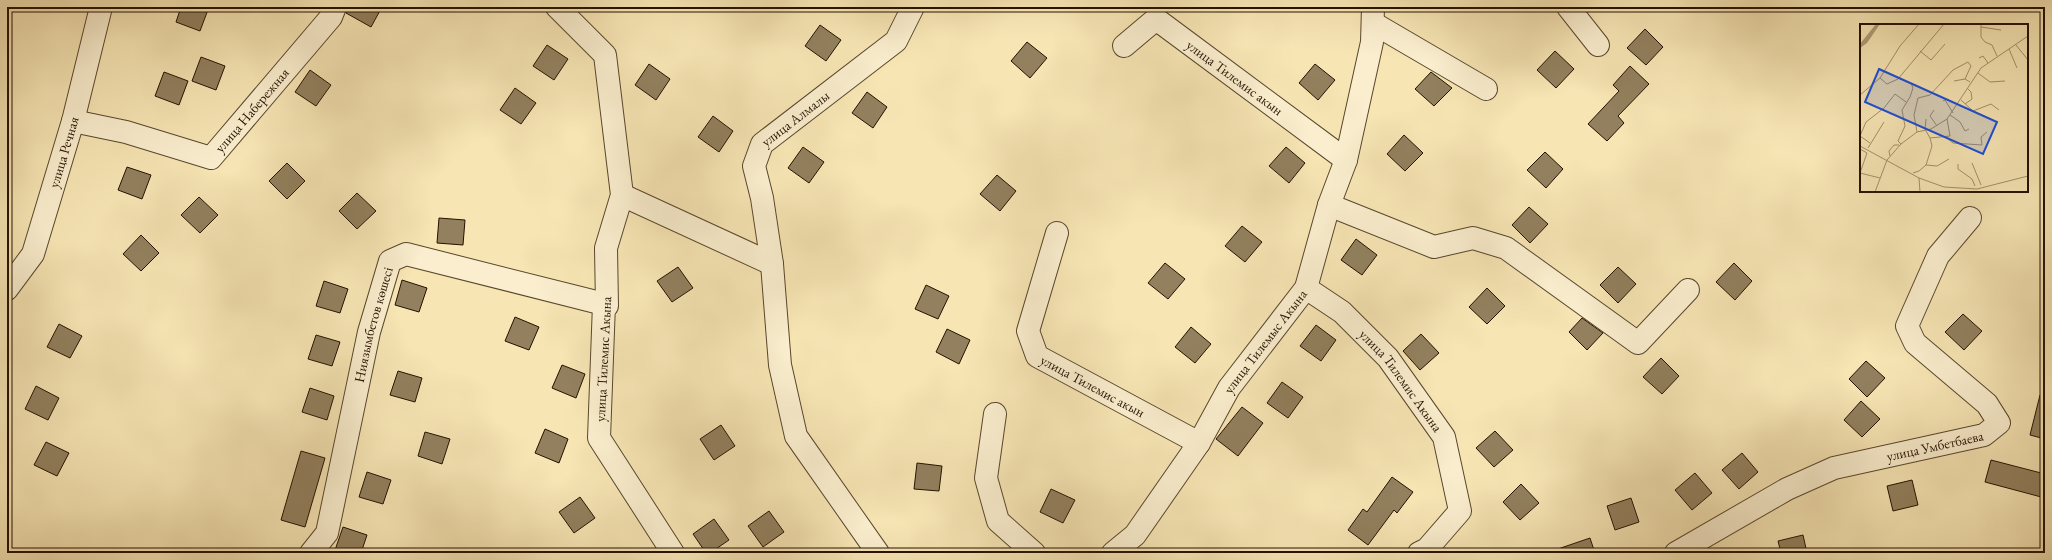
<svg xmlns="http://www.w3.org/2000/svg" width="2052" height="560" viewBox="0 0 2052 560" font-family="'EB Garamond',serif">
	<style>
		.building { fill: #92805e; stroke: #241200 }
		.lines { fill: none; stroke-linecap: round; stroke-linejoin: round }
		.minor-casing { stroke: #59472d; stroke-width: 24 }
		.minor { stroke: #faeece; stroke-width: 22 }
		.labels { text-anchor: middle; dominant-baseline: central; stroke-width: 3; stroke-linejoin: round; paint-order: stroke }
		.street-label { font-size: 14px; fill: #241200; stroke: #faeece }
		.inset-road { fill: none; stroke: #a3916c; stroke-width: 1 }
		.view { fill: #1d4ed8; fill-opacity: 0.15; stroke: #1d4ed8; stroke-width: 2 }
		.inset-edge { fill: none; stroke: #241200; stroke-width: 2 }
	</style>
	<rect width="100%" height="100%" fill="#f7e5b4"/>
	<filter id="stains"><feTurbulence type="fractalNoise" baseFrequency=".005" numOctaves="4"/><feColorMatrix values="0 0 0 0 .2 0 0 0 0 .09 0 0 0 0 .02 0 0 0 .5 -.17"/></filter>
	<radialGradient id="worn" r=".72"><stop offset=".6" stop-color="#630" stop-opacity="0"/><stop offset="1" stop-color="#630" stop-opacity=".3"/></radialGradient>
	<g class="building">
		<polygon points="181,7 209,7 200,31 176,22"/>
		<polygon points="347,7 382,7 371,27 346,13"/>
		<polygon points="820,25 841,40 826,61 805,46"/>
		<polygon points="1645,29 1663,47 1646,65 1627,48"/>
		<polygon points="1027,42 1047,58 1030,78 1011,61"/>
		<polygon points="547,45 568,59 554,80 533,66"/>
		<polygon points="1555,51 1574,69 1556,88 1537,70"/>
		<polygon points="201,57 225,66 216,90 192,81"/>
		<polygon points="649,64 670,79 656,100 635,85"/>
		<polygon points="1315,64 1335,80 1318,100 1299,83"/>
		<polygon points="1630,66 1649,84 1618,116 1624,123 1607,141 1588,124 1619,91 1613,85"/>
		<polygon points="310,70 331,85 316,106 295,92"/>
		<polygon points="164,72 188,81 179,105 155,96"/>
		<polygon points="1431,72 1452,88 1434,106 1415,89"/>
		<polygon points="515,88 536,103 521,124 500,110"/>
		<polygon points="867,92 887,107 873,128 852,113"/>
		<polygon points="713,116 733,131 719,152 698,137"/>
		<polygon points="1404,135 1423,153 1405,171 1387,154"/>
		<polygon points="803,147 824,162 809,183 788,168"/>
		<polygon points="1286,147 1305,163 1289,183 1269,166"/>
		<polygon points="1545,152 1563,169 1546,188 1527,170"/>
		<polygon points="287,163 305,181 287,199 269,181"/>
		<polygon points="127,167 151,175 142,199 118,190"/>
		<polygon points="997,175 1016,191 1000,211 980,194"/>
		<polygon points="357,193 376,211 357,229 339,211"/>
		<polygon points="199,197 218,215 200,233 181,215"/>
		<polygon points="1529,207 1548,224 1530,243 1512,225"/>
		<polygon points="439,218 465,220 463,245 437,243"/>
		<polygon points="1242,226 1262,242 1245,262 1225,246"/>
		<polygon points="141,235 159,253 141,271 123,254"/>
		<polygon points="1356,239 1377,255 1362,275 1341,260"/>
		<polygon points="1165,263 1185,279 1168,299 1148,283"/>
		<polygon points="1734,263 1752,281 1735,300 1716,282"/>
		<polygon points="678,267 693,288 672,302 657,281"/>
		<polygon points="1618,267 1636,284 1618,303 1600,285"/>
		<polygon points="402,280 427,288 419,312 395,305"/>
		<polygon points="324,281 348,289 340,313 316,306"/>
		<polygon points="926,285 949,296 938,319 915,309"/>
		<polygon points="1487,288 1505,306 1487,324 1469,307"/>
		<polygon points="1963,314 1982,331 1964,350 1945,332"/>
		<polygon points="515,317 539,327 529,350 505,341"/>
		<polygon points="1582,318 1603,333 1587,350 1569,332"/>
		<polygon points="59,324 82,336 70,358 47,347"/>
		<polygon points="1316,325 1336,340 1321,361 1300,346"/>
		<polygon points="1191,327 1211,344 1195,363 1175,347"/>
		<polygon points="947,329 970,340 959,364 936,352"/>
		<polygon points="1421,334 1439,353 1420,370 1403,351"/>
		<polygon points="316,335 340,342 332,366 308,359"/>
		<polygon points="1661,358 1679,376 1662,394 1643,377"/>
		<polygon points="1866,361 1885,378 1867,397 1849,379"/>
		<polygon points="562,365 585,374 576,398 552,388"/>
		<polygon points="398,371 422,378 415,402 390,395"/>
		<polygon points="1282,382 1303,397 1288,418 1267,403"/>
		<polygon points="36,386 59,398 48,420 25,409"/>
		<polygon points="310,388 334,396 327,420 302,412"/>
		<polygon points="2040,395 2045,396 2045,439 2030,435"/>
		<polygon points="1861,401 1880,419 1862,437 1844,420"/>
		<polygon points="1242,407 1263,423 1238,456 1216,439"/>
		<polygon points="721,425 735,446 714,460 700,439"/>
		<polygon points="545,429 568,439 559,463 535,453"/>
		<polygon points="1495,431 1513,450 1494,467 1476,448"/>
		<polygon points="425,432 450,439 442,464 418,456"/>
		<polygon points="46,442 69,453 57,476 34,465"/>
		<polygon points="301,451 325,458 305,527 281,520"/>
		<polygon points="1742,453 1758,472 1739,489 1722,470"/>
		<polygon points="1991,460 2045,474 2045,498 1985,482"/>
		<polygon points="917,463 942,466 939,491 914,489"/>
		<polygon points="367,472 391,480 383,504 359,497"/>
		<polygon points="1695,473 1712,493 1692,510 1675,490"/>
		<polygon points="1392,477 1413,492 1397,513 1394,510 1368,545 1348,530 1363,509 1367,512"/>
		<polygon points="1912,480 1918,505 1893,511 1887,486"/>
		<polygon points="1521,484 1539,503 1520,520 1503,502"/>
		<polygon points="1051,489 1075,500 1063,523 1040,512"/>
		<polygon points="580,497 595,518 574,533 559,512"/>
		<polygon points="1631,498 1639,522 1615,530 1607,506"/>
		<polygon points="769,511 784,532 763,547 748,526"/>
		<polygon points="714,519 729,540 710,553 706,553 693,534"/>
		<polygon points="343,527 367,535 361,553 334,553"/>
		<polygon points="1803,535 1807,553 1781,553 1778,541"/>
		<polygon points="1590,538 1595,553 1553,553 1552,551"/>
	</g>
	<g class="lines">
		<g class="minor-casing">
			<g id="minor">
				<polyline points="557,7 605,55 622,195 606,248 607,306 604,304 599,438 673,553"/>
				<polyline points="1568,7 1598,45"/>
				<polyline points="1373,23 1486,89"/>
				<path id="s1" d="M1124,46L1156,19L1346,160"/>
				<path id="s2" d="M73,121L126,132L211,158L331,17L335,7"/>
				<polyline points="622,195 772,264"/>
				<polyline points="1329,205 1434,247 1473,238 1506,248 1638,343 1688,290"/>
				<path id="s3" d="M1057,233L1028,331L1037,356L1199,443"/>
				<path id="s4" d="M1306,288L1342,312L1388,358L1444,437L1460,511L1427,549L1419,553"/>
				<path id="s5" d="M7,289L33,254L73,121L101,7"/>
				<polyline points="995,414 986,478 998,521 1034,553"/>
				<path id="s6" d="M311,553L327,533L369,332L390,261L406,254L604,304"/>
				<path id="s7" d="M878,553L796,436L780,365L772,264L762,198L754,166L762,144L896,41L913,7"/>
				<path id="s8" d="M1113,553L1135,535L1199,443L1229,388L1306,288L1329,205L1346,160L1372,42L1373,7"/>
				<path id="s9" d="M1676,553L1787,489L1834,468L1984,435L1999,423L1987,404L1915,343L1907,326L1938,256L1970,218"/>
			</g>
		</g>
		<use href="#minor" class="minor"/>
	</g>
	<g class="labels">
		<g class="street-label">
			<text stroke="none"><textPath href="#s1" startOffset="140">улица Тилемис акын</textPath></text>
			<text stroke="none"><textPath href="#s2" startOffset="206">улица Набережная</textPath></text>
			<text stroke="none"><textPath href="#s7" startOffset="482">улица Алмалы</textPath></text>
			<text stroke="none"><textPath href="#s5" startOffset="150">улица Речная</textPath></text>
			<text stroke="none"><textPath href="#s6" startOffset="239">Ниязымбетов көшесі</textPath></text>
			<text stroke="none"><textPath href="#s8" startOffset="262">улица Тилемыс Акына</textPath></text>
			<text transform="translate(603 359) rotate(-87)">улица Тилемис Акына</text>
			<text stroke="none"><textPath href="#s4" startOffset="134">улица Тилемис Акына</textPath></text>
			<text stroke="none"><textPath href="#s3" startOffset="192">улица Тилемис акын</textPath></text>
			<text stroke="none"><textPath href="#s9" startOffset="283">улица Умбетбаева</textPath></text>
		</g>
	</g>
	<g transform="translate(1860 24)">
		<rect width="168" height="168" fill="#f7e5b4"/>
		<path d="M16,0H20L7,19L0,24V20Z" fill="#af9d77"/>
		<path class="inset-road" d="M121,0V13L125,18L132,21L137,32M121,3L141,6M156,21L168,36M149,25L157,44M60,27L71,36L85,20M119,34L123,32L128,39M118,49L130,58L145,57M20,54L27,60L38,55L84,0M94,57L105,55L110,58M0,71L20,54L40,22L59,0M101,76L113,87L131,80L139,86M83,77L85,76L93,89M105,80L112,75L111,68L107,64M74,86L70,92L77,102M90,91L100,98L105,107L109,105M65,107L66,95M66,107L70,114L90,112L87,95M57,108L54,91L58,74L70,71L93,46L108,38L111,42L105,55M87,114L93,119L122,121L121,113L127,108M10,119L0,112L6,98L24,84L35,70L46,78M41,120L38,117L45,102L42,86L50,73L53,64L51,59M0,122L59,154L84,163L117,165L168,152M8,124L24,98M0,125L7,129L0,149M30,132L29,127L34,121H39M112,139L121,161M98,140V145L112,155L115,162M66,141L77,142L89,135M0,149L20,154M53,149L59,147L66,141L72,122L70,114M59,154L60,168M15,168L27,136L41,120L57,108L71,105L87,95L121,44L168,12"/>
		<path class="view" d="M19,45L137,98L123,130L5,78Z"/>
		<rect width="168" height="168" class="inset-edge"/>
	</g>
	<rect width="2052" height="560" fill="none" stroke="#f7e5b4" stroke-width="24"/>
	<rect x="8" y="8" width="2036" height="544" fill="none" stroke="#241200" stroke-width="2"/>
	<rect x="12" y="12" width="2028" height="536" fill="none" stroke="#241200"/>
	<rect width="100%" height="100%" filter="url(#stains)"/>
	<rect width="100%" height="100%" fill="url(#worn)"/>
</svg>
